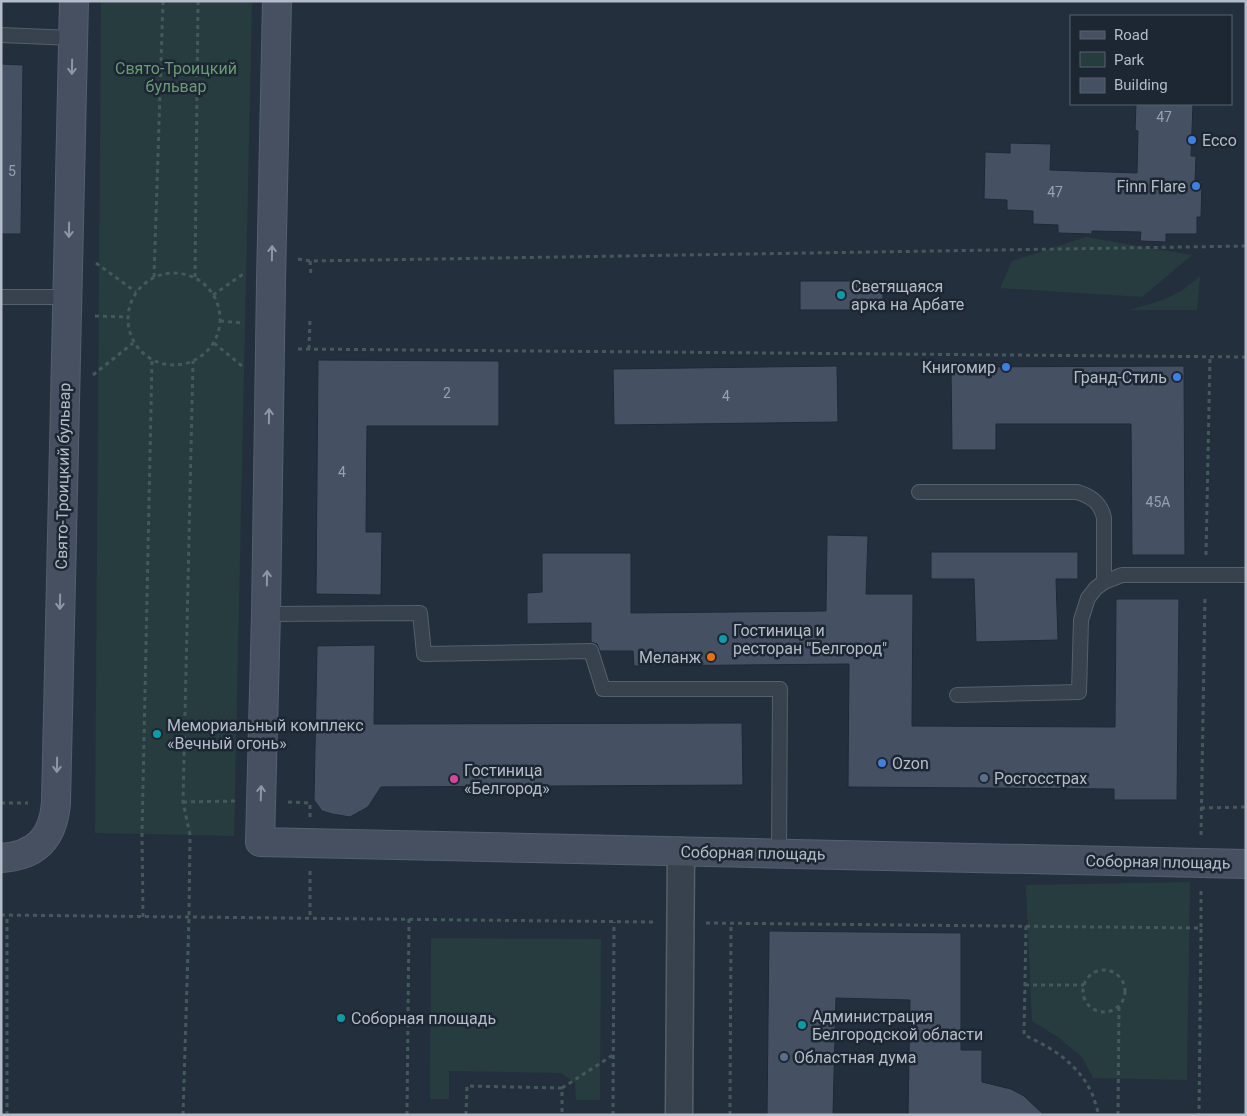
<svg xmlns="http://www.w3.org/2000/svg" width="1247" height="1116" viewBox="0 0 1247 1116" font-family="Roboto,sans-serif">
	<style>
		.green { fill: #263c3f }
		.building { fill: #455162; stroke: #1f2835 }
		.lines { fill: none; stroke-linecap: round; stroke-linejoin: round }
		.lane-casing { stroke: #565f6c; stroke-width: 16 }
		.street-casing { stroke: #565f6c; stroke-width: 29 }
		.secondary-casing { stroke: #565f6c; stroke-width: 30 }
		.path { stroke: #44595c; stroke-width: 3; stroke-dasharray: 4 4; stroke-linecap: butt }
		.lane { stroke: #38414e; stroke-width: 14 }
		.street { stroke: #38414e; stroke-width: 26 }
		.secondary { stroke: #465061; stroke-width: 28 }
		.oneway { stroke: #8e96a5 }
		.shop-dot { fill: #3f7fe0; stroke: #1d2633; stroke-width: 2 }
		.culture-dot { fill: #0f9aa8; stroke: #1d2633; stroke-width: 2 }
		.food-dot { fill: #e8710a; stroke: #1d2633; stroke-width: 2 }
		.service-dot { fill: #5c6f8a; stroke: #1d2633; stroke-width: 2 }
		.hotel-dot { fill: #d1479c; stroke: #1d2633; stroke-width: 2 }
		.labels { text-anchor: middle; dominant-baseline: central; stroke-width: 5; stroke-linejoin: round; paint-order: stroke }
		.number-label { font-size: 14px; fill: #98a1af }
		.park-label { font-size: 16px; fill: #6b9a76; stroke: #1d2633 }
		.poi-label { font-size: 16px; fill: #b4bcc9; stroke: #1d2633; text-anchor: start }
		.street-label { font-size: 16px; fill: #b4bcc9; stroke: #1d2633 }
	</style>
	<rect width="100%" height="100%" fill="#242f3e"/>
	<g class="green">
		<polygon points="101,1 252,1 234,836 95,833"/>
		<polygon points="1086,237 1192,255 1142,297 1000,288 1012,261"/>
		<polygon points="1200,276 1197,310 1129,310 1163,300 1183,290"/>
		<polygon points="1190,882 1187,1080 1093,1078 1082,1057 1058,1037 1032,1021 1026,885"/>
		<polygon points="431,938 601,939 600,1100 576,1100 575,1083 561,1073 449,1071 449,1099 430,1099"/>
	</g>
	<g class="building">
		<polygon points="1,64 23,65 21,234 1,234"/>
		<polygon points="1136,104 1193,104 1191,156 1196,156 1195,181 1202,181 1201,217 1197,217 1197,234 1166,234 1166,242 1140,241 1141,232 1092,231 1092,234 1058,233 1058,225 1033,224 1033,211 1007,210 1007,200 984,199 985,152 1010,153 1010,143 1051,144 1050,170 1137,173 1138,131 1135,130"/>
		<rect x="800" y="281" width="83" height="29"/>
		<polygon points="318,360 499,361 499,426 367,426 366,532 382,532 381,595 316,594"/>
		<polygon points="837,366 838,422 614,425 613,369"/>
		<polygon points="1184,366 1185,555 1132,555 1131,424 996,424 996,450 952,450 951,367"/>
		<polygon points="827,535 868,536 866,594 913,594 912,726 1115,727 1116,599 1179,599 1177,800 1114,800 1114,789 848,787 849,664 634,666 633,651 600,651 597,644 591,642 591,623 527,624 527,593 542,592 542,553 631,553 631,613 826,611"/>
		<polygon points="931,552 1078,552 1078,579 1056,579 1058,640 976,642 974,579 931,579"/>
		<polygon points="375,645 374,724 742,723 743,785 381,787 368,807 350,817 332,814 322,811 314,800 317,646"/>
		<polygon points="769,931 961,933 961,1050 982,1050 982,1082 1011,1089 1024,1096 1044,1115 908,1115 910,1000 836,998 833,1115 767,1115"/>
	</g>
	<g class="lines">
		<g class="lane-casing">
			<g id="lane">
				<polyline points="1,35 73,38"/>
				<polyline points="1,297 67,297"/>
				<path d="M919,492H1077C1091,496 1101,503 1104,518V582"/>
				<polyline points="266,614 420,613 424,654 591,651 603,689 780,689 779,853"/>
				<polyline points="957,695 1079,692 1081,620 1088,598 1096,588 1104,582 1122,575 1246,575"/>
			</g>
		</g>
		<g class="street-casing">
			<polyline id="street" points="679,1115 681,851"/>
		</g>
		<g class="secondary-casing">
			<g id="secondary">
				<polyline points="277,1 271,282 266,614 260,842 1246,864"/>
				<path d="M1,858C36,856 53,838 56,803L74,1"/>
			</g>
		</g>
		<g class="path">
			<polyline points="298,259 310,261 1246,246"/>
			<polyline points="310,261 311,276"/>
			<polyline points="96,263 136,292"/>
			<circle cx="174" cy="319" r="46"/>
			<polyline points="154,277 163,1"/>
			<polyline points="195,277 198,1"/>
			<polyline points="213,295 243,274"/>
			<polyline points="95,316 127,317"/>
			<polyline points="220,321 244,323"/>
			<polyline points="214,343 242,366"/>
			<polyline points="298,349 1246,357"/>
			<polyline points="309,349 310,318"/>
			<polyline points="93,375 133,343"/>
			<polyline points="1206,555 1210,357"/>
			<polyline points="183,802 235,801"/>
			<polyline points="288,802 310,803 310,817"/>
			<polyline points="1,803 28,803"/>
			<polyline points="1201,808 1246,807"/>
			<polyline points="1201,835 1205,596"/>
			<polyline points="310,871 310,919"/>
			<polyline points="1201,891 1201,928"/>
			<polyline points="1,915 655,922"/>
			<polyline points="143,917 142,834 152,360"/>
			<polyline points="706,923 1201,928 1199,1115"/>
			<path d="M1026,926L1024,1035C1053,1048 1080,1065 1093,1096C1095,1102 1097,1109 1099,1115"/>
			<circle cx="1104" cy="991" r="21"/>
			<polyline points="1025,985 1084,985"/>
			<polyline points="562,1088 613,1055"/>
			<polyline points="7,1115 7,915"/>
			<polyline points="183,1115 189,917 190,835 183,802 193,361"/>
			<polyline points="407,1115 409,919"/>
			<polyline points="466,1115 467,1086 562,1088 562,1115"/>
			<polyline points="613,1115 614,922"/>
			<polyline points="730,1115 731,923"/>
			<polyline points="1118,1115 1119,1006"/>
		</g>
		<use href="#lane" class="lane"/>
		<use href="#street" class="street"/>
		<use href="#secondary" class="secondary"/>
	</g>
	<defs><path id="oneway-shaft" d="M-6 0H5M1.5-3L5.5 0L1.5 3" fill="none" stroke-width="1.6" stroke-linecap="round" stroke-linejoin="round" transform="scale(1.25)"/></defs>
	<g class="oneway">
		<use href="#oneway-shaft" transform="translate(72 67) rotate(91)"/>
		<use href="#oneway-shaft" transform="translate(69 230) rotate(91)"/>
		<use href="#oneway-shaft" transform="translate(272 253) rotate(-89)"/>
		<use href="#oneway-shaft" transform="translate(269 416) rotate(-89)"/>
		<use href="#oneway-shaft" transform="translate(267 578) rotate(-89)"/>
		<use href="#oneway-shaft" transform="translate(60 602) rotate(91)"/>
		<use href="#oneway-shaft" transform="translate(57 765) rotate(91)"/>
		<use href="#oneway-shaft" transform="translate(261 793) rotate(-88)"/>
	</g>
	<g class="shop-dot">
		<circle cx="1192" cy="140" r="5"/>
		<circle cx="1196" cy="186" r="5"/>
		<circle cx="1006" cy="367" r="5"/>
		<circle cx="1177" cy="377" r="5"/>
		<circle cx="882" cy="763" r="5"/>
	</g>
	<g class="culture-dot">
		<circle cx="841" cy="295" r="5"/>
		<circle cx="723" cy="639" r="5"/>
		<circle cx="157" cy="734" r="5"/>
		<circle cx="341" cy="1018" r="5"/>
		<circle cx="802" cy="1025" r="5"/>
	</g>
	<circle class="food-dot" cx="711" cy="657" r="5"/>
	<g class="service-dot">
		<circle cx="984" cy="778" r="5"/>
		<circle cx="784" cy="1057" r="5"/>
	</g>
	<circle class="hotel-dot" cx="454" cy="779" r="5"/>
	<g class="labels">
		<g class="number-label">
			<text x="1164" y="117">47</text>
			<text x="12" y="171">5</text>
			<text x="1055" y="192">47</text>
			<text x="447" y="393">2</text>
			<text x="726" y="396">4</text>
			<text x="342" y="472">4</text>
			<text x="1158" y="502">45А</text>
		</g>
		<g class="park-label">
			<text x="176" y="68">Свято-Троицкий<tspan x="176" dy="18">бульвар</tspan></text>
		</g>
		<g class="poi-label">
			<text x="1202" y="140">Ecco</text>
			<text x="1186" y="186" text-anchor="end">Finn Flare</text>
			<text x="851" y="286">Светящаяся<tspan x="851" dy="18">арка на Арбате</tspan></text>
			<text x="996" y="367" text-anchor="end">Книгомир</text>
			<text x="1167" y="377" text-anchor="end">Гранд-Стиль</text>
			<text x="733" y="630">Гостиница и<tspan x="733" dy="18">ресторан "Белгород"</tspan></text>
			<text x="701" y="657" text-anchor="end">Меланж</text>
			<text x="167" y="725">Мемориальный комплекс<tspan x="167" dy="18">«Вечный огонь»</tspan></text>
			<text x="892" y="763">Ozon</text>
			<text x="464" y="770">Гостиница<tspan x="464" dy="18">«Белгород»</tspan></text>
			<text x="994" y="778">Росгосстрах</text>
			<text x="812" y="1016">Администрация<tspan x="812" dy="18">Белгородской области</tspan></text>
			<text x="351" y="1018">Соборная площадь</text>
			<text x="794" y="1057">Областная дума</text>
		</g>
		<g class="street-label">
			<text transform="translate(63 476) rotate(-89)">Свято-Троицкий бульвар</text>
			<text transform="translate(753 853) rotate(1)">Соборная площадь</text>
			<text transform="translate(1158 862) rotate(1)">Соборная площадь</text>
		</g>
	</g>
	<rect width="1247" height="1116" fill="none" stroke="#b4bcc9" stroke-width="5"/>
	<rect x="1070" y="15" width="162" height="90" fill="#1d2633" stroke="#59626f"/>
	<rect x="1080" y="31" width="25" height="8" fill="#465061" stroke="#59626f"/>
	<text x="1114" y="40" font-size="15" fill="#b4bcc9">Road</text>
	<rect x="1080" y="52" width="25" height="15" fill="#263c3f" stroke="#59626f"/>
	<text x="1114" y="65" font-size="15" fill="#b4bcc9">Park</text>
	<rect x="1080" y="78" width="25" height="15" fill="#455162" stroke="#59626f"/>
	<text x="1114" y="90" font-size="15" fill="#b4bcc9">Building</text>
</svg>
